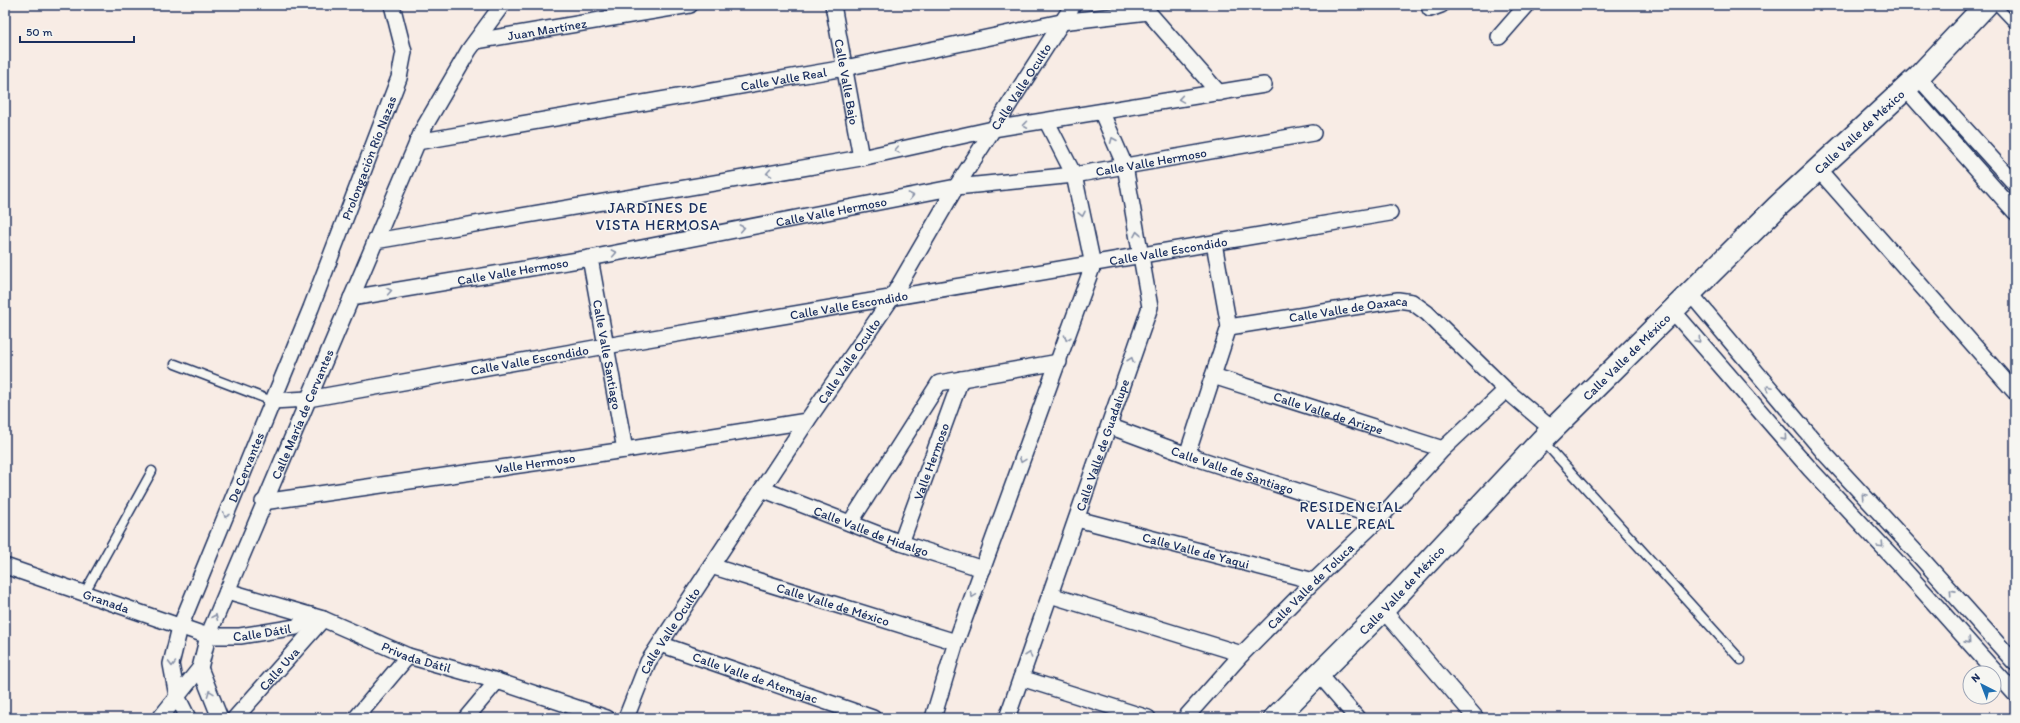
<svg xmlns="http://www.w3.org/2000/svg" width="2020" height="723" viewBox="0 0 2020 723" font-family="Itim,sans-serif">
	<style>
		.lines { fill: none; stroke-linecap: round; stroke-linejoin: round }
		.lane-casing { stroke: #1b2f5e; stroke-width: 11 }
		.street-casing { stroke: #1b2f5e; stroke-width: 18 }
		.secondary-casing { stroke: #1b2f5e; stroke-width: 25 }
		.lane { stroke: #f6f6f2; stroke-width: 8 }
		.street { stroke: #f6f6f2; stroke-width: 15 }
		.secondary { stroke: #f6f6f2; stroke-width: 22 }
		.oneway { stroke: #8892a8 }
		.labels { text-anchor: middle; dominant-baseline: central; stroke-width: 3; stroke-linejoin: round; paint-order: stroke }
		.street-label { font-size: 13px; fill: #1b2f5e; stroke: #f6f6f2 }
		.quarter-label { font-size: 15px; letter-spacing: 1px; fill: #1b2f5e; stroke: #f6f6f2 }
	</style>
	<rect width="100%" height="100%" fill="#f8ece5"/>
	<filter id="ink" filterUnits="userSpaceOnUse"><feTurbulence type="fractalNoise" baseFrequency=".025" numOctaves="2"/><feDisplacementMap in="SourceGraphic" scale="8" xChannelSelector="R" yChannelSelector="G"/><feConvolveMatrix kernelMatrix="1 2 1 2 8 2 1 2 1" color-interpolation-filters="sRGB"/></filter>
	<g filter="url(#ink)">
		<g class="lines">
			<g class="lane-casing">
				<g id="lane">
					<polyline points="1996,5 2015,25"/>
					<polyline points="175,364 272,401"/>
					<polyline points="1543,441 1741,660"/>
					<polyline points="85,592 152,471"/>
				</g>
			</g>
			<g class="street-casing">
				<g id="street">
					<path id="s1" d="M833,5L861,158"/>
					<polyline points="1142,5 1219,93"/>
					<polyline points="1430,9 1441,5"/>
					<polyline points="1499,37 1527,5"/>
					<path id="s2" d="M476,41L690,5"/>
					<polyline points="1918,77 2015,184"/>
					<polyline points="1906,89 2015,212"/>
					<path id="s3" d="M417,142L845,68L1061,22L1148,12"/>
					<polyline points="1818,169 2015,392"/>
					<polyline points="375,241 861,158 993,129 1264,85"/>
					<path id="s4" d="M590,258L625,450"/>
					<polyline points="1690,293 1826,455 1914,550 2015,663"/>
					<path id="s5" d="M351,298L590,258L956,187L1074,175L1313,133"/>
					<polyline points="1673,311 1810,469 1899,564 2015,694"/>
					<path id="s6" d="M1229,327L1398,300L1412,302L1427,313L1506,390L1553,430"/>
					<path id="s7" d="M1213,376L1443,449"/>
					<path id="s8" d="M272,401L308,399L606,346L1390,213"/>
					<path id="s9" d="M1109,426L1187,455L1380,518"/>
					<polyline points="1187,455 1229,327 1214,243"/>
					<path id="s10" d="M762,489L901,543L983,569"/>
					<path id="s11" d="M263,502L625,450L807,421"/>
					<path id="s12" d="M1077,519L1314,581"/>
					<polyline points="850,523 939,383 1059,362"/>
					<path id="s13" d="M901,543L961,379"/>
					<path id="s14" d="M5,566L208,636H240L296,627L311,615"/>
					<path id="s15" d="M711,566L956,642"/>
					<path id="s16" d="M227,591L323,619L408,656L497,681L607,718"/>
					<polyline points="1050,595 1242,654"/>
					<polyline points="1383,610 1476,718"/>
					<path id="s17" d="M660,644L873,718"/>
					<polyline points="200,668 220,718"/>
					<polyline points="1319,674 1357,718"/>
					<polyline points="1021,678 1148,718"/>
					<path id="s18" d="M160,718L200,668L208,636L423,129L469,50L502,5"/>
					<path id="s19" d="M188,718L177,696L171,664L180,627L311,308L399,78L404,52L392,5"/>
					<path id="s20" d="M235,718L323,619"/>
					<polyline points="356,718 408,656"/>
					<polyline points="466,718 497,681"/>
					<path id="s21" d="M626,718L648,662L807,421L891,299L956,187L1073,5"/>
					<polyline points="933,718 956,642 1093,265 1074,175 1047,122"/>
					<path id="s22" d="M1007,718L1150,307L1125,166L1102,113"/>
					<path id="s23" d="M1185,718L1242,654L1314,581L1380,518L1443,449L1506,390"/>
				</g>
			</g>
			<g class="secondary-casing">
				<g id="secondary">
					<path id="s24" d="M1275,718L1383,610L1542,440L1778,206L1918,77L1986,5"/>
				</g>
			</g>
			<use href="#lane" class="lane"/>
			<use href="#street" class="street"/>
			<use href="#secondary" class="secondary"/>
		</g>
		<defs><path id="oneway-chevron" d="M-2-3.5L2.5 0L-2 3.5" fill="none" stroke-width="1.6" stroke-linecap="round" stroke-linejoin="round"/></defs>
		<g class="oneway">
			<use href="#oneway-chevron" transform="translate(1181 99) rotate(171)"/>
			<use href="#oneway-chevron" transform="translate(1025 125) rotate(172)"/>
			<use href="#oneway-chevron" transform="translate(1113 140) rotate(-113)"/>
			<use href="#oneway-chevron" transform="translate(897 150) rotate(168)"/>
			<use href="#oneway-chevron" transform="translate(769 173) rotate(170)"/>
			<use href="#oneway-chevron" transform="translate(911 196) rotate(-11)"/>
			<use href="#oneway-chevron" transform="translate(1082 214) rotate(78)"/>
			<use href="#oneway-chevron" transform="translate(742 228) rotate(-11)"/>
			<use href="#oneway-chevron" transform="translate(1137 234) rotate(-100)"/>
			<use href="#oneway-chevron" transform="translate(614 253) rotate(-11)"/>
			<use href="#oneway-chevron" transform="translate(389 291) rotate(-10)"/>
			<use href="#oneway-chevron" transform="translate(1067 338) rotate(109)"/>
			<use href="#oneway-chevron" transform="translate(1698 340) rotate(49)"/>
			<use href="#oneway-chevron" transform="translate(1131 360) rotate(-71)"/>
			<use href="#oneway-chevron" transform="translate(1769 388) rotate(-130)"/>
			<use href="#oneway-chevron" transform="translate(1784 438) rotate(49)"/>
			<use href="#oneway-chevron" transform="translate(1022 460) rotate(110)"/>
			<use href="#oneway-chevron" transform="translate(1864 496) rotate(-133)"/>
			<use href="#oneway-chevron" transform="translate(226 515) rotate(112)"/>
			<use href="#oneway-chevron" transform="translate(1881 545) rotate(47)"/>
			<use href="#oneway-chevron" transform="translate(1952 592) rotate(-132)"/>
			<use href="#oneway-chevron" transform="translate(973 595) rotate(110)"/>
			<use href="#oneway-chevron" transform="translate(215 617) rotate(-67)"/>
			<use href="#oneway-chevron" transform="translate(1968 641) rotate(48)"/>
			<use href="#oneway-chevron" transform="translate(1029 655) rotate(-71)"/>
			<use href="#oneway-chevron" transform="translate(172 664) rotate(91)"/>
			<use href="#oneway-chevron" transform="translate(210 693) rotate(-111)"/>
		</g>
	</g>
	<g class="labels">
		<g class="street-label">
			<text stroke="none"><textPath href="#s2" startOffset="72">Juan Martínez</textPath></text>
			<text stroke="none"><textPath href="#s3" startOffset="372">Calle Valle Real</textPath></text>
			<text stroke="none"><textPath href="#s1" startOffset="78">Calle Valle Bajo</textPath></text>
			<text stroke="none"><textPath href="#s21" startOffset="746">Calle Valle Oculto</textPath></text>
			<text stroke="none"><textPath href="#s24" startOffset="828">Calle Valle de México</textPath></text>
			<text stroke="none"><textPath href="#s19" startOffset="601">Prolongación Río Nazas</textPath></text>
			<text stroke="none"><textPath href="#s5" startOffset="812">Calle Valle Hermoso</textPath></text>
			<text stroke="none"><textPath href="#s5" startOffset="488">Calle Valle Hermoso</textPath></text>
			<text stroke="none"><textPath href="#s8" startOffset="909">Calle Valle Escondido</textPath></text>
			<text stroke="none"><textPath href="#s5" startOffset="164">Calle Valle Hermoso</textPath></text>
			<text stroke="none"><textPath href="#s8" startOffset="585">Calle Valle Escondido</textPath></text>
			<text stroke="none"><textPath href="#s6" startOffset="121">Calle Valle de Oaxaca</textPath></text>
			<text stroke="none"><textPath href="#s4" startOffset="98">Calle Valle Santiago</textPath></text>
			<text stroke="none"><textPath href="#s24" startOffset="504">Calle Valle de México</textPath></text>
			<text stroke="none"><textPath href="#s8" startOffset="261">Calle Valle Escondido</textPath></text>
			<text stroke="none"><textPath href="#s21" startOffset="422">Calle Valle Oculto</textPath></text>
			<text stroke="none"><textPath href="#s7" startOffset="121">Calle Valle de Arizpe</textPath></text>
			<text stroke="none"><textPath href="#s18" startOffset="338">Calle María de Cervantes</textPath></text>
			<text stroke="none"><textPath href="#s22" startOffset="289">Calle Valle de Guadalupe</textPath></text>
			<text stroke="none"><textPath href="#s13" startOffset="87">Valle Hermoso</textPath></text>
			<text stroke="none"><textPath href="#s11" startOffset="275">Valle Hermoso</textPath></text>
			<text stroke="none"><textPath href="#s19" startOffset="268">De Cervantes</textPath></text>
			<text stroke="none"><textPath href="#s9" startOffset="131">Calle Valle de Santiago</textPath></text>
			<text stroke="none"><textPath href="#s10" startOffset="117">Calle Valle de Hidalgo</textPath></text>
			<text stroke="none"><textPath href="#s12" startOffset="123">Calle Valle de Yaqui</textPath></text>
			<text stroke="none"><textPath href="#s23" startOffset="182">Calle Valle de Toluca</textPath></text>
			<text stroke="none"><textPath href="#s24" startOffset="180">Calle Valle de México</textPath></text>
			<text stroke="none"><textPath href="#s14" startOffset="107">Granada</textPath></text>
			<text stroke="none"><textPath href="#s15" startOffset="128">Calle Valle de México</textPath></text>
			<text stroke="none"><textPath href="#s14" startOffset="269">Calle Dátil</textPath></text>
			<text stroke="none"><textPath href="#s21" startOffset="98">Calle Valle Oculto</textPath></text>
			<text stroke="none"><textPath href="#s16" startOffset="201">Privada Dátil</textPath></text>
			<text stroke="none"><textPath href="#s20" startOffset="66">Calle Uva</textPath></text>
			<text stroke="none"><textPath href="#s17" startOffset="101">Calle Valle de Atemajac</textPath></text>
		</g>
		<g class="quarter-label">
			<text x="658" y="208">JARDINES DE<tspan x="658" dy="17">VISTA HERMOSA</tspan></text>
			<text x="1351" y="507">RESIDENCIAL<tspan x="1351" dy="17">VALLE REAL</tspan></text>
		</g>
	</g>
	<rect width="2020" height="723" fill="none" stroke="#f6f6f2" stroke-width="20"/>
	<rect x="10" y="10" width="2000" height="703" fill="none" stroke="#1b2f5e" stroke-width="1.5" filter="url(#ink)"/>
	<g transform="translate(1982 685) rotate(318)"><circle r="19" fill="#f6f6f2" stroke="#9ea6b7"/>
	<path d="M0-3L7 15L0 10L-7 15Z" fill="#1f6fb2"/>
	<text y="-6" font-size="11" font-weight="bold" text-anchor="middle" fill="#1b2f5e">N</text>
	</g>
	<path d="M20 36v6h114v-6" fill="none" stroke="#1b2f5e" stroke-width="2"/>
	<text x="26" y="36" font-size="12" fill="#1b2f5e" stroke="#f6f6f2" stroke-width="3" paint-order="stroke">50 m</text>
</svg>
